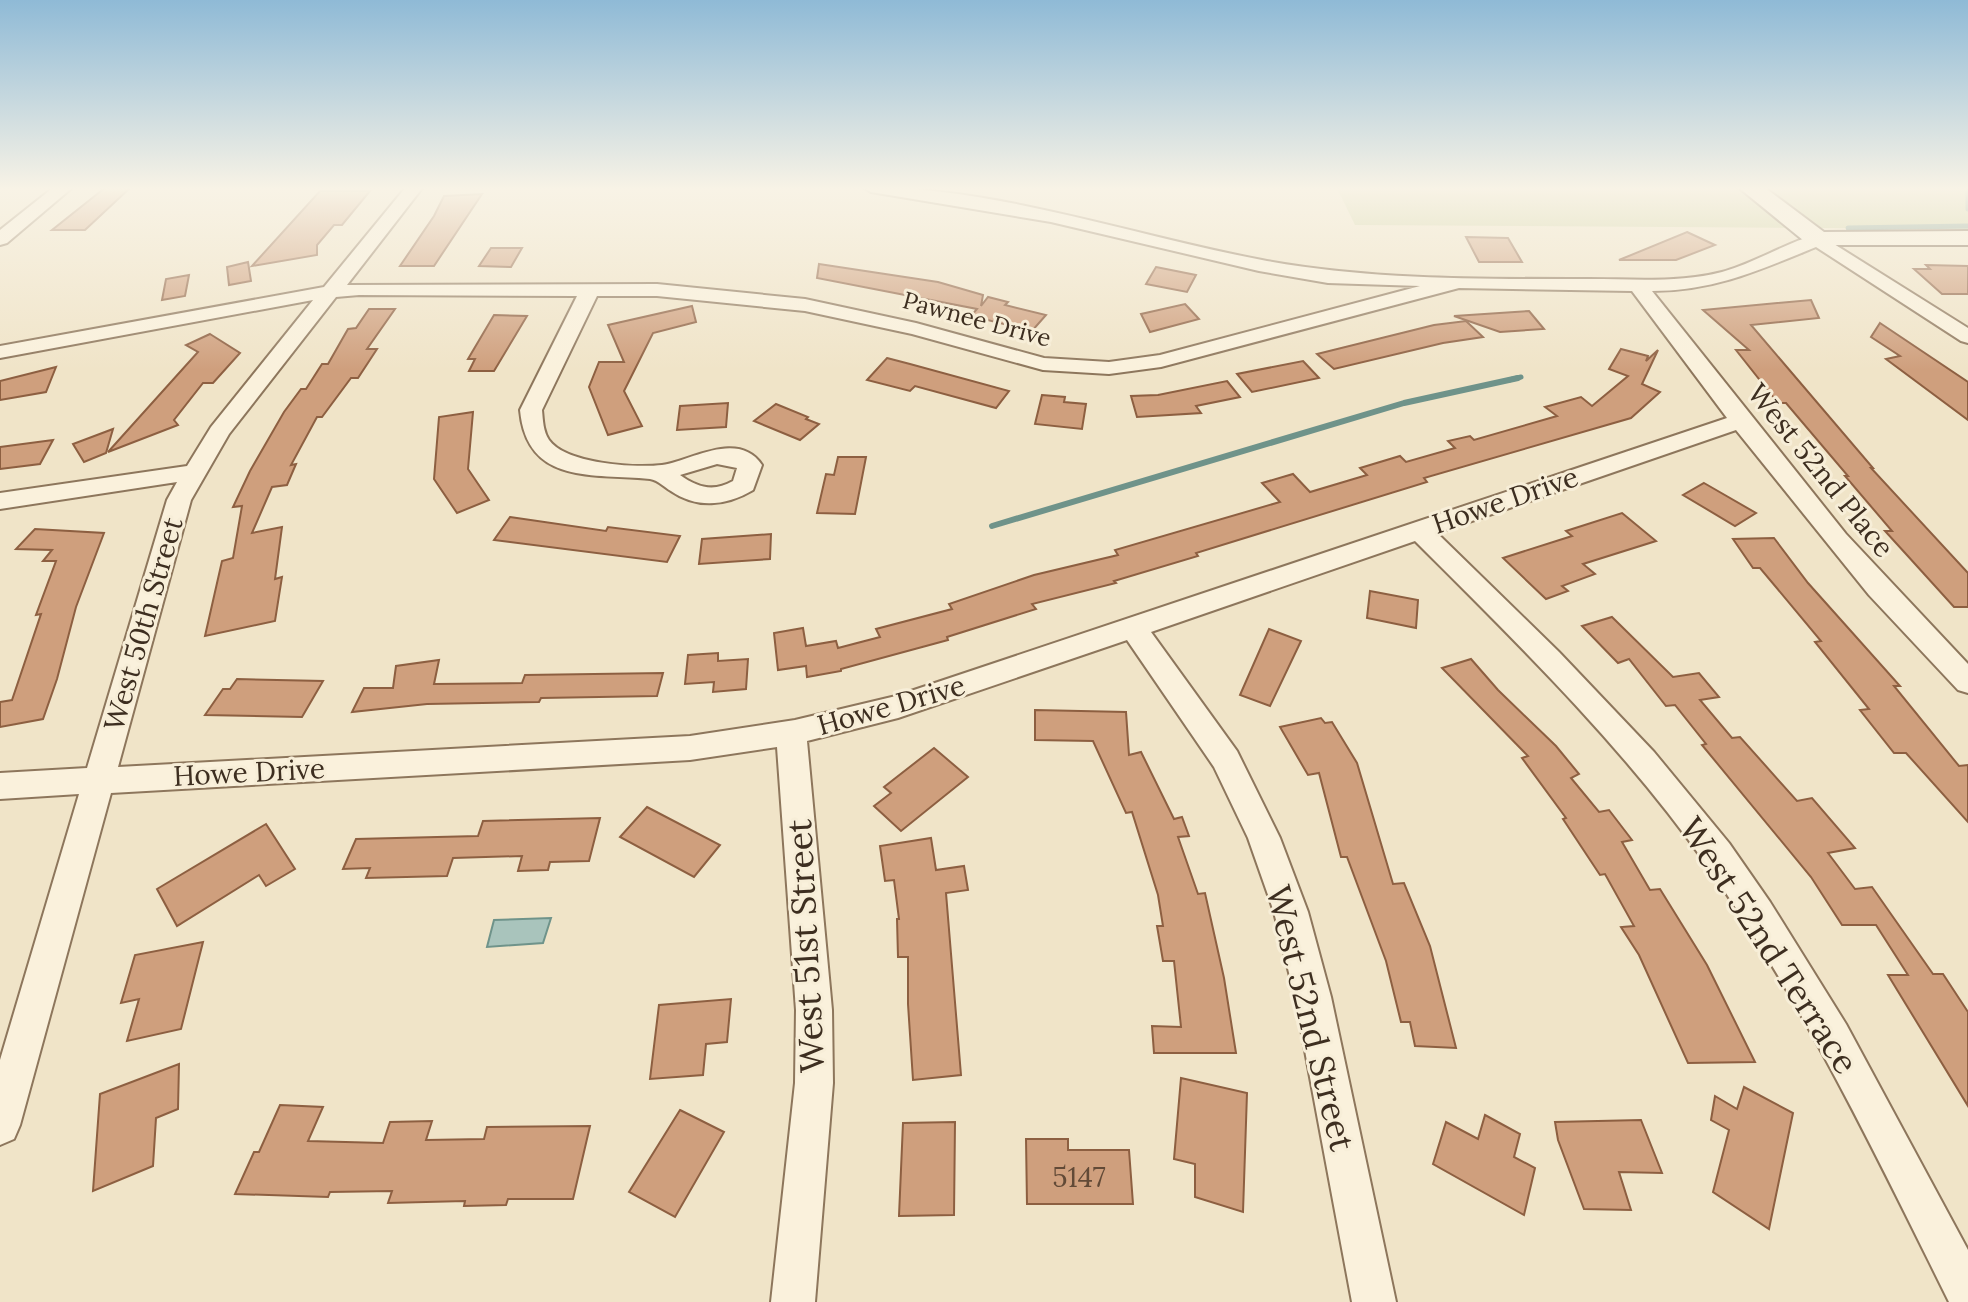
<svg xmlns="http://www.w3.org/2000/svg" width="1968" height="1302" viewBox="0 0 1968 1302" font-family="Lora,serif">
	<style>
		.green { fill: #c9cf9b }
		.water { fill: #a9c4bc; stroke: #6f938a; stroke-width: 2 }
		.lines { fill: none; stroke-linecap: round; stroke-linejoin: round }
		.stream-far1 { stroke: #6f938a; stroke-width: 5 }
		.stream { stroke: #6f938a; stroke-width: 6 }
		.building { fill: #cf9f7d; stroke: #8d5f41; stroke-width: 2 }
		.street-casing { stroke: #8d765c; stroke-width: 4 }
		.secondary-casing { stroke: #6f573f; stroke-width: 4 }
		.street { fill: #faf1dc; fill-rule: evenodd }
		.secondary { fill: #faf1dc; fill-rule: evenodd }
		.labels { text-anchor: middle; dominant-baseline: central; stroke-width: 6; stroke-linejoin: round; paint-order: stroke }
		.far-street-label { font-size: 24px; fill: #3d2e20; stroke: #f7eed8 }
		.street-label { font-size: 28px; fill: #3d2e20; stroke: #f7eed8 }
		.near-number-label { font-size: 28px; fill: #624a37 }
		.near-street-label { font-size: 34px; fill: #3d2e20; stroke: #f7eed8 }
	</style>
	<rect width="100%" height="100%" fill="#f0e4c8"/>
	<polygon class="green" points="1968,187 1968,229 1355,225 1337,188"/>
	<polygon class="water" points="551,918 543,943 487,947 494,920"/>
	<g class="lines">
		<g class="stream-far1">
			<polyline points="1968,191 1968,209"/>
			<polyline points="1848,228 1968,226"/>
			<polyline points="1509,380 1521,377"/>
		</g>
		<polyline class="stream" points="992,526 1404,403 1518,378"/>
	</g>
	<g class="building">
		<polygon points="106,187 131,187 85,230 52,230"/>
		<polygon points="320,191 370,191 342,225 334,225 317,245 317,255 252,266"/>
		<polygon points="482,194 434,266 400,266 434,216 444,196"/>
		<polygon points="1687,232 1715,245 1676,260 1619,260"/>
		<polygon points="1466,237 1508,238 1522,262 1479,262"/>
		<polygon points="491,248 522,248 511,267 479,266"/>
		<polygon points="248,262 251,281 229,285 227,267"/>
		<polygon points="819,264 938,282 983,295 981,306 988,297 1008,302 1005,305 1046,315 1032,331 971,316 977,309 817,278"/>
		<polygon points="1926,265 1968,266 1968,294 1942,294 1914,269 1930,269"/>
		<polygon points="1156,267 1196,275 1187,292 1146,284"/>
		<polygon points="189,275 185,296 162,300 166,279"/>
		<polygon points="1811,300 1819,318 1751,325 1873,468 1871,468 1968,573 1968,607 1954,607 1906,554 1885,531 1892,531 1845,476 1848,476 1786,403 1778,403 1736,350 1749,350 1703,310"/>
		<polygon points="1185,304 1199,319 1150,332 1141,314"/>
		<polygon points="692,306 696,322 653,333 624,391 642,426 608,435 589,387 599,362 624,362 608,325"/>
		<polygon points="369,309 395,309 367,349 377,349 358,378 351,378 322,417 317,417 291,465 296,464 287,485 272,487 252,533 282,527 275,579 282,577 275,621 205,636 222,561 233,558 242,506 233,507 250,471 284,412 301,389 306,389 322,364 328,364 348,329 356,328"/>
		<polygon points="1529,311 1544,329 1500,332 1454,316"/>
		<polygon points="494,315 527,316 494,371 469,371 475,359 468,359"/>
		<polygon points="1466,321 1483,337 1443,343 1334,369 1317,354 1434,325"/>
		<polygon points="1880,323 1968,382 1968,420 1886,359 1900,356 1871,337"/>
		<polygon points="210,334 240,353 213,383 203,383 174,420 178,425 108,452 198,352 186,345"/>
		<polygon points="1621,349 1648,356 1646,361 1658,350 1642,384 1660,392 1631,418 1424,478 1427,482 1196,553 1198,556 1114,581 1116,583 1032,604 1036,609 947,637 948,640 841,669 841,671 807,677 806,666 778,670 774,633 803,628 806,646 836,641 838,648 880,637 876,629 952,609 949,604 1034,575 1118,555 1115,550 1280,502 1262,483 1293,474 1310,492 1367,475 1360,468 1400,456 1406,462 1455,448 1448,441 1470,436 1474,440 1557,416 1545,407 1581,397 1592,406 1628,376 1609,369"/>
		<polygon points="887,358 910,364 1009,391 996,408 915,386 910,391 867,380"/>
		<polygon points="1303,361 1319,378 1252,392 1237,374"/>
		<polygon points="56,367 46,392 0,400 0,381"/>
		<polygon points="1227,381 1240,397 1196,406 1201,413 1137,417 1131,396 1158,395"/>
		<polygon points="1042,395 1065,397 1064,402 1086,404 1082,429 1035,424"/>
		<polygon points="728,403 726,427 677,430 680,406"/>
		<polygon points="776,404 808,417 806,419 819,424 800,440 754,421"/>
		<polygon points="473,412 468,469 489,500 457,513 434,479 439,417"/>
		<polygon points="113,429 106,453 84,462 73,444"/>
		<polygon points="53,440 40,464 0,469 0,447"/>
		<polygon points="838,457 866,457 855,514 817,513 826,474 834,475"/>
		<polygon points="1704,483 1756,513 1735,526 1683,495"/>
		<polygon points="1622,513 1656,541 1583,564 1595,574 1562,586 1568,591 1546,599 1503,558 1572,536 1566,531"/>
		<polygon points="510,517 606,531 608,527 680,536 667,562 494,540"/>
		<polygon points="35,529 104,533 76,607 57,679 43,719 0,727 0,702 12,700 41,614 36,615 56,561 43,561 52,550 16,549"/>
		<polygon points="771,534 770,559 699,564 702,539"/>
		<polygon points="1774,538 1808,583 1900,686 1894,686 1959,766 1968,765 1968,822 1906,753 1894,753 1860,710 1869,709 1815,642 1821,641 1760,568 1753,568 1733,539"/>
		<polygon points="1370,591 1418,600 1416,628 1367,618"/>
		<polygon points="1612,617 1673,677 1699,673 1719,697 1700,700 1732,738 1740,737 1797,801 1812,798 1855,848 1828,853 1855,889 1872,887 1933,974 1943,974 1968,1012 1968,1106 1888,975 1908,975 1876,925 1842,925 1811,877 1702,745 1706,744 1675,705 1666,706 1629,659 1618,663 1582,626"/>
		<polygon points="1269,629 1301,641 1270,706 1240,695"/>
		<polygon points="718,653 718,661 748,659 746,689 713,692 714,682 685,684 688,655"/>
		<polygon points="1471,659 1498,690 1556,746 1579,774 1571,778 1599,812 1609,810 1632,840 1622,842 1650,890 1660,889 1707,965 1755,1062 1688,1063 1639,955 1621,927 1634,926 1605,874 1600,875 1563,819 1566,818 1522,758 1528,756 1442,668"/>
		<polygon points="439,660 434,684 522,683 525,675 663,673 657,696 541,698 539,702 427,704 352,712 364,688 393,688 396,666"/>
		<polygon points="237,679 323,681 302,717 205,715 223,689 230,689"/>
		<polygon points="1035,710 1126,712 1129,755 1141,752 1174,819 1182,817 1189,836 1178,837 1198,894 1205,893 1224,978 1236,1053 1154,1053 1152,1026 1181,1027 1174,961 1163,961 1157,926 1163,926 1158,895 1132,812 1126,813 1093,741 1035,740"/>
		<polygon points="1321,718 1325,723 1332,722 1357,763 1393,884 1404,883 1430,946 1456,1048 1415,1046 1410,1022 1401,1022 1386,961 1347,857 1341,857 1319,773 1308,775 1280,727"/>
		<polygon points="934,748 968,777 901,831 874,806 891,793 884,787"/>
		<polygon points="647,807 720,845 694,877 620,837"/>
		<polygon points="600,818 589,861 550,862 548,870 518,871 522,856 453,858 447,876 366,878 370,868 343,869 356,839 478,836 483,821"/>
		<polygon points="266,824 295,869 266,886 259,875 177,926 157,889"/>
		<polygon points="931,838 936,870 964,866 968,890 946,893 961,1075 913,1080 908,1004 908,957 898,957 897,919 899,919 894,880 885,881 880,846"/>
		<polygon points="203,942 181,1029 127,1041 139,999 121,1003 135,955"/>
		<polygon points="731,999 727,1042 706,1044 703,1075 650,1079 659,1005"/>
		<polygon points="179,1064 178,1109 156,1118 153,1166 93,1191 100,1094"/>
		<polygon points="1181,1078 1247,1093 1243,1212 1195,1197 1195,1164 1174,1159"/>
		<polygon points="1744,1087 1793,1113 1769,1229 1713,1192 1729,1130 1711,1120 1715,1096 1737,1109"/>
		<polygon points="280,1105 323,1107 308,1141 383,1143 390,1122 432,1121 426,1140 484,1139 487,1127 590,1126 573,1199 508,1199 506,1205 464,1206 465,1201 388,1203 392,1191 330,1192 328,1197 235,1194 254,1152 259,1152"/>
		<polygon points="680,1110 724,1132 675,1217 629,1192"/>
		<polygon points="1485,1115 1520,1134 1514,1157 1535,1168 1524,1215 1433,1164 1446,1122 1478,1139"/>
		<polygon points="1641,1120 1662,1173 1619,1172 1631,1210 1584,1209 1558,1140 1555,1122"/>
		<polygon points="955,1122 954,1215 899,1216 903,1123"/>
		<polygon points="1026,1139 1068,1139 1068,1150 1129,1150 1133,1204 1027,1204"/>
	</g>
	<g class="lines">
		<g class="street-casing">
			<g id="street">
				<polygon points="54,187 73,187 7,243 0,245 0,230"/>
				<path d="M406,187H423L347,285L657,284L805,299L916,323L1044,358L1109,362L1160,355L1420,286L1328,283L1259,271L1051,222L871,192L863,187C998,187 1130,235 1262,260C1369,280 1481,279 1589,279C1632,279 1679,283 1722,272C1755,263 1785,243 1818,234L1968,328V343L1961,341L1816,247C1760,270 1714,291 1652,291L1846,534L1968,664V693L1958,690L1869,595L1736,430L1437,533L1559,652L1654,752L1729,843L1770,902L1846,1024L1968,1250V1302H1949C1875,1153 1802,1000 1706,864C1622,745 1517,643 1415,541L1151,632L1237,751L1280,838L1308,912L1331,997L1396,1302H1352L1295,997L1274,912L1248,838L1214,767L1127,640L898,718L807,741L832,1010L833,1083L815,1302H771L795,1083L796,1010L777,747L690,760L111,793L20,1125L14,1139L0,1145V1060L79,794L0,799V773L87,768L167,500L177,482L0,509V493L187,466L211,427L313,300L0,358V346L324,287ZM1459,288L1632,291L1727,418L896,696L795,720L690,736L118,767L191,500L229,434L336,297L359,295L577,296L520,410C527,486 594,473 650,479C658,480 664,487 671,491C697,509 726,506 753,490L762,465C738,429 689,462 662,465C635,468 566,464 549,440C543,431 543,420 542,410L597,296H657L805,311L912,334L1043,370L1109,374L1161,367ZM717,464L737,468L733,481C714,492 698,488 680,475Z"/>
			</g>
		</g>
		<g class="secondary-casing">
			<polygon id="secondary" points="1738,187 1764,187 1824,232 1968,231 1968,245 1809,245"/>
		</g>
		<use href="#street" class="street"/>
		<use href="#secondary" class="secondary"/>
	</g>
	<linearGradient id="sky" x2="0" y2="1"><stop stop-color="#8fbad6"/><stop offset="0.51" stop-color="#f8f3e6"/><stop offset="1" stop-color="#f8f3e6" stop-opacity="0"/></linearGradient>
	<rect width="1968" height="370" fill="url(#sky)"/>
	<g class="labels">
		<g class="far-street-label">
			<text transform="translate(977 319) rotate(15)">Pawnee Drive</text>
		</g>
		<g class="street-label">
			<text transform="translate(1821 470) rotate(51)">West 52nd Place</text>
			<text transform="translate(1505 500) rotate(-19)">Howe Drive</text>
			<text transform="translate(143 624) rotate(-74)">West 50th Street</text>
			<text transform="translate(891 705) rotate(-16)">Howe Drive</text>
			<text transform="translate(249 772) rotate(-3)">Howe Drive</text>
		</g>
		<g class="near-number-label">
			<text x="1079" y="1177">5147</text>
		</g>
		<g class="near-street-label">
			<text transform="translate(1769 945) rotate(57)">West 52nd Terrace</text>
			<text transform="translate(805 946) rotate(-93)">West 51st Street</text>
			<text transform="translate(1311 1018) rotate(76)">West 52nd Street</text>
		</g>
	</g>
</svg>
